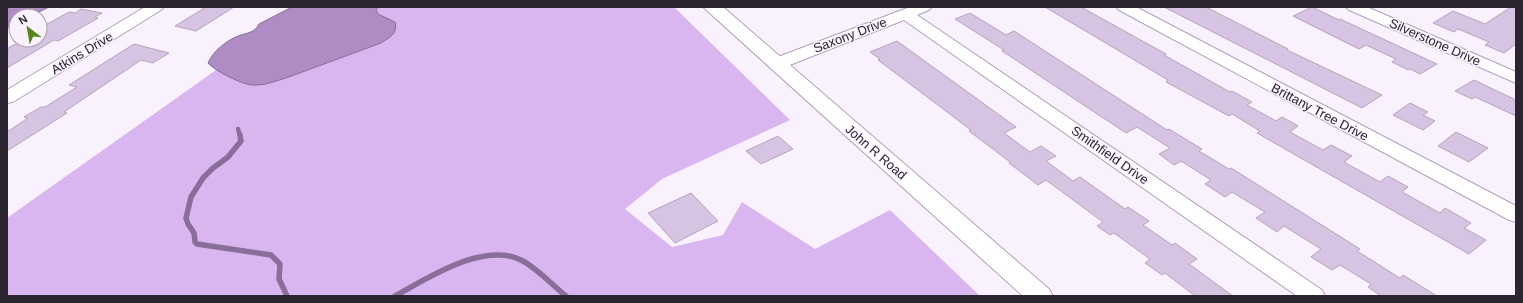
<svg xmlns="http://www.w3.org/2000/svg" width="1523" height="303" viewBox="0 0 1523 303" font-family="Arial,sans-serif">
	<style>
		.forest { fill: #d9b6f0 }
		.water { fill: #af8dc4; stroke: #886e98 }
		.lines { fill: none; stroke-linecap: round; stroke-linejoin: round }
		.stream-far1 { stroke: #886e98; stroke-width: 4.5 }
		.stream { stroke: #886e98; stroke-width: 5.5 }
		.building { fill: #d6c4e2; stroke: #b5a3c0 }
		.street-casing { stroke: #b1a0bd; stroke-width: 2 }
		.secondary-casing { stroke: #b1a0bd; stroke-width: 2 }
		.street { fill: #fff; fill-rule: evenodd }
		.secondary { fill: #fff; fill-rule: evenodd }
		.labels { text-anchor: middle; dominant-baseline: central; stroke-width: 3; stroke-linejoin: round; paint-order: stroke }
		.street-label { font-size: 13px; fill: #2c2531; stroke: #f9f2fe }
	</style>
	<rect width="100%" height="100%" fill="#f9f2fe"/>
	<polygon class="forest" points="305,7 674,7 790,120 662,179 625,209 672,247 723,235 742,202 815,249 890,210 980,296 7,296 7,218"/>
	<g class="water">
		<polygon points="7,7 49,7 31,16 16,16 16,24 7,28"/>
		<path d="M292,7H378L376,10L378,14L395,22C398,34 390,37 381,43L286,78C276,81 263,86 252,85C241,84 215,71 208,63C213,51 226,41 238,36C246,33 255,33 259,24Z"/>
	</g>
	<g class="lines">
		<polyline class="stream-far1" points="238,129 240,136"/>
		<g class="stream">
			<polyline points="240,135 241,141 228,157 213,168 203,178 191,197 186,218 188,224 194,233 195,242 197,244 271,255 280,264 279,279 287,296"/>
			<path d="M395,296C428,278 485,240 523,261C539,270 552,285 566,296"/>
		</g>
	</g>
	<g class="building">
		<polygon points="206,7 234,7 196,31 175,26"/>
		<polygon points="1045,7 1081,7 1166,54 1164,55 1230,92 1232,91 1252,102 1247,105 1276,121 1282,117 1298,126 1290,132 1323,150 1331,145 1352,156 1344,162 1380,182 1388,176 1408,187 1402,192 1440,213 1445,208 1471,223 1464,228 1486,240 1469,254 1257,133 1260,131 1232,114 1229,116 1166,82 1168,80"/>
		<polygon points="1164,7 1206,7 1288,49 1287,50 1382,95 1362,108"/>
		<polygon points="1312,7 1339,20 1340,19 1437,64 1420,74 1410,69 1408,70 1392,62 1396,59 1366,45 1359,49 1293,16"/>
		<polygon points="1511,7 1516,7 1516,44 1504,53 1485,45 1489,42 1458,29 1454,32 1433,23 1453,11 1485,24"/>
		<polygon points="81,9 102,13 95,17 98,18 58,41 54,40 7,68 8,48 23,40 40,40 40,28 69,12 75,13"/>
		<polygon points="970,13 1006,35 1014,31 1167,130 1169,129 1202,149 1199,151 1229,169 1231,168 1360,249 1357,251 1400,278 1403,275 1437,296 1381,296 1368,287 1371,284 1340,265 1332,270 1311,257 1321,249 1284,226 1277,232 1256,218 1265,212 1232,192 1225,197 1205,184 1211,180 1181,161 1174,165 1159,154 1170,148 1137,127 1126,133 1002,51 1004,50 955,19"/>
		<polygon points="897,41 1016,127 1004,133 1030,152 1041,146 1056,156 1046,161 1073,181 1080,177 1125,209 1128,207 1149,221 1143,225 1172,245 1175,243 1197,259 1189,264 1233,296 1195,296 1165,273 1162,275 1145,263 1150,259 1114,233 1110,235 1097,226 1103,222 1046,180 1038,185 1009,163 1010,162 969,131 971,130 878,60 880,59 870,52"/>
		<polygon points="134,44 169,53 153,63 141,60 64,112 67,113 7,151 7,132 28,118 24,117 41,107 45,107 77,87 69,85"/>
		<polygon points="1474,80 1516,100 1516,116 1475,97 1472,99 1455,91"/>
		<polygon points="1410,103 1428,112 1423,115 1435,121 1423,130 1393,115"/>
		<polygon points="1456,132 1488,148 1469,162 1438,146"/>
		<polygon points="778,136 793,149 761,164 746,151"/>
		<polygon points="691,193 718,221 675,243 648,213"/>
	</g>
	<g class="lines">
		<g class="street-casing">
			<g id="street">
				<polygon points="145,7 164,7 161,10 13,102 7,103 7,90"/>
				<polygon points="910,7 932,7 929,10 917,15 1322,290 1325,296 1297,296 904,20 782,68 776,69 770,68 768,64 770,60"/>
				<polygon points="1116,7 1136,7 1516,206 1516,222 1509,220 1119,10"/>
				<polygon points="1346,7 1367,7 1516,72 1516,83 1349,10"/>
			</g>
		</g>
		<g class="secondary-casing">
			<polygon id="secondary" points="703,7 723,7 1049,289 1053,296 1023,296"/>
		</g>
		<use href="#street" class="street"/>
		<use href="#secondary" class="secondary"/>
	</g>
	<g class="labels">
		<g class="street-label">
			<text transform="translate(850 35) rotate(-21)">Saxony Drive</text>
			<text transform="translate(1435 42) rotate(24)">Silverstone Drive</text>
			<text transform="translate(82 53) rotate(-31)">Atkins Drive</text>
			<text transform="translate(1320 112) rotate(28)">Brittany Tree Drive</text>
			<text transform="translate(876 152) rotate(41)">John R Road</text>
			<text transform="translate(1110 155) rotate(35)">Smithfield Drive</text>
		</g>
	</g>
	<rect width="1523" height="303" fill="none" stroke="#2c2531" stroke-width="16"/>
	<g transform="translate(28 28) rotate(329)"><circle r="19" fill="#f9f2fe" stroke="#a7a0ac"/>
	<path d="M0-3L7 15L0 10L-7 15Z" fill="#55861b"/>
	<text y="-6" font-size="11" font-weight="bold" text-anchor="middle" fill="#2c2531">N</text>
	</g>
</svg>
